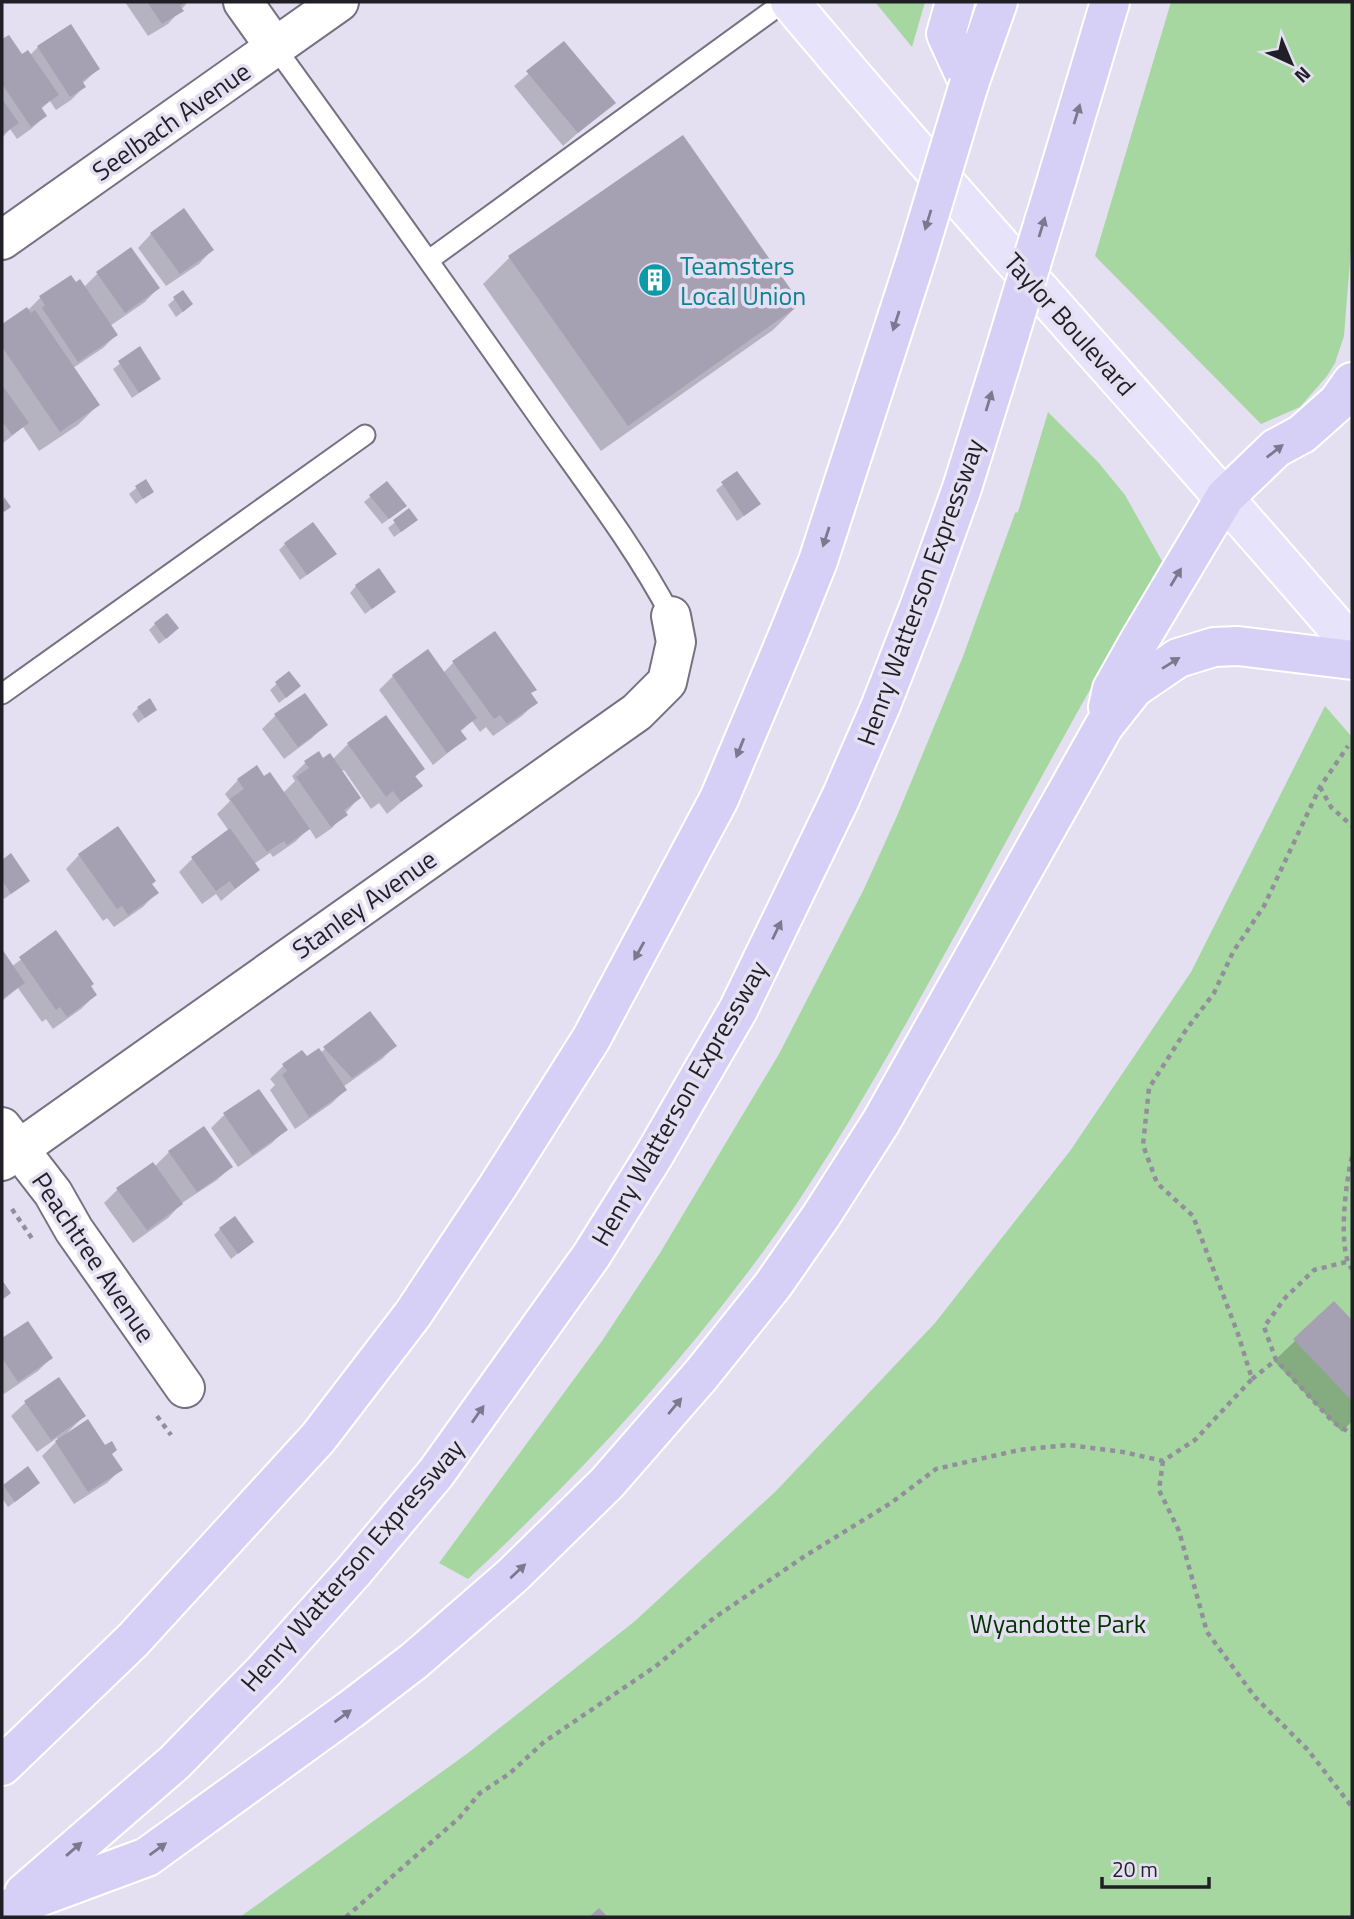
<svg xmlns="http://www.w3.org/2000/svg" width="1354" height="1919" viewBox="0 0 1354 1919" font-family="'Titillium Web',sans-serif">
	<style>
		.green { fill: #a6d7a0 }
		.shadow { fill: #0003 }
		.building { fill: #a5a1b2 }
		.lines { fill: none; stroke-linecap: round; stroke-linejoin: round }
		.service-casing { stroke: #747180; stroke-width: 23 }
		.minor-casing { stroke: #747180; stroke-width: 42 }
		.primary-casing { stroke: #fff; stroke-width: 42 }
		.motorway-casing { stroke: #fff; stroke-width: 42 }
		.path { stroke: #928e9c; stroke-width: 4.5; stroke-dasharray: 5 5; stroke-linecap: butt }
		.service { stroke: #fff; stroke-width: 19 }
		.minor { stroke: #fff; stroke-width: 38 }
		.primary { stroke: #e7e3fa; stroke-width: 38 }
		.motorway { stroke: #d7d0f6; stroke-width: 38 }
		.motorway-bridge-casing { stroke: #fff; stroke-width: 42; stroke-linecap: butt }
		.motorway-bridge { stroke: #d7d0f6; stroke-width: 38 }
		.oneway { fill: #7c788e }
		.labels { text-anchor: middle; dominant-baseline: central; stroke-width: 7; stroke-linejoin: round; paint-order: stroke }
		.street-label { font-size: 26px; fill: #211f26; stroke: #e4e0f2 }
		.culture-label { font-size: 26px; fill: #0d838f; stroke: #e4e0f2; text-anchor: start }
		.park-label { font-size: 26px; fill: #023401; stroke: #e4e0f2 }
	</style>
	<rect width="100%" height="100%" fill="#e4e0f2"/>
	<g class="green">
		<polygon points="875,2 925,2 912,47"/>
		<polygon points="1171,2 1352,2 1352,237 1344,336 1335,363 1327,376 1300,407 1261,424 1095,256"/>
		<path d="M1048,412L1098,462L1125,495L1162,561C1101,670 1040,778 981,888C917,1004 854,1122 778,1231C687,1359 582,1473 468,1579L439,1563L602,1341L660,1253L779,1054L864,889L897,816L962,659L1015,513L1018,512Z"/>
		<polygon points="1325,706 1352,737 1352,1917 240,1917 468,1753 635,1621 776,1491 935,1323 1070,1151 1191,972"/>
	</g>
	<g class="shadow">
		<polygon points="125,2 188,2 168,24 148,36"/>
		<polygon points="70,27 98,69 82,84 84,87 71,100 56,110 50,101 40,110 45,116 31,129 17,139 10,129 2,138 2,42 8,37 22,56 30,55 38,47"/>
		<polygon points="563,44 613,102 563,146 514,86"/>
		<polygon points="682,138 799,304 773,330 601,451 483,284 509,258"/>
		<polygon points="151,234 212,250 199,264 166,286 138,248"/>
		<polygon points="98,273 158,288 145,302 110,326 116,335 103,348 73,368 98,405 78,425 39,451 23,427 2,444 2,327 27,311 40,298 75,284 84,287"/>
		<polygon points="182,292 185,310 176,317 168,305"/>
		<polygon points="139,349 159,379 132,398 113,369"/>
		<polygon points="737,473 752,510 737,521 716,490"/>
		<polygon points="145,481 152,491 136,504 129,494"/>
		<polygon points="371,496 398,512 382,524 364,502"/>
		<polygon points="409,511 409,526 394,537 388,528"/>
		<polygon points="285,544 328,560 300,580 279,550"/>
		<polygon points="356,586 394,592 365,614 350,593"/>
		<polygon points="155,624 170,635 159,644 149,630"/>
		<polygon points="427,652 443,673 454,662 530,694 535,703 522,716 493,736 486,727 480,732 472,721 460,732 465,739 433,765 379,690 393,676"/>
		<polygon points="289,673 293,692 279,703 270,690"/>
		<polygon points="138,708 155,710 138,723 132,714"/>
		<polygon points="276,715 325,725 312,738 284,759 262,729"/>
		<polygon points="348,744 423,769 414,778 420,786 387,814 379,803 371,809 344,770 341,772 359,798 332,828 316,839 309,828 295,842 273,857 270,853 254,864 258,870 221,901 216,894 202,904 179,872 193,858 229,831 217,814 230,801 225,794 238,780 264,778 283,793 295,781 292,776 305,763 318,754 322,760 332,760"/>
		<polygon points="11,855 28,881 4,899 2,896 2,862"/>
		<polygon points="79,855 150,884 156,893 143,907 114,927 107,918 103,921 66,869"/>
		<polygon points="56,933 95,995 81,1009 53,1029 46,1019 42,1022 18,988 2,1001 2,953 11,967"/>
		<polygon points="370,1013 395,1046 382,1059 343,1087 345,1090 332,1103 295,1129 270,1090 275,1085 270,1079 284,1065 320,1053"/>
		<polygon points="224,1115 285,1130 272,1143 238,1167 211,1128"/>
		<polygon points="169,1152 231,1167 217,1180 182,1203 168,1218 133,1243 104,1203 118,1189 154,1167"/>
		<polygon points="220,1229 252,1242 231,1259 214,1235"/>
		<polygon points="1352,1320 1352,1421 1342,1432 1274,1361 1295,1341"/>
		<polygon points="27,1323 51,1358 38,1371 4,1394 2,1391 2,1340"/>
		<polygon points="58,1379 84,1416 66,1434 110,1454 121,1469 107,1483 74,1504 42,1456 58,1440 57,1438 37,1452 11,1416 25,1403"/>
		<polygon points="27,1469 32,1489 8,1507 2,1498 2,1488"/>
	</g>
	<g class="building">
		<polygon points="147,2 186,2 180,6 184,11 162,24"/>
		<polygon points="71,24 100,69 82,81 86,87 70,97 37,46"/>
		<polygon points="9,35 22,54 28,50 59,95 41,107 47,116 31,127 2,84 2,39"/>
		<polygon points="564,41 616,103 578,133 526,71"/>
		<polygon points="2,99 19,123 2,135"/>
		<polygon points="683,135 801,304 628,426 508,256"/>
		<polygon points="184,208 214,250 180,274 150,233"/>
		<polygon points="131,247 160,288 125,313 96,272"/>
		<polygon points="71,275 76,282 80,279 118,335 78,362 42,308 45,305 39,296"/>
		<polygon points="183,290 193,304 183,312 173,297"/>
		<polygon points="27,307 31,313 35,310 100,405 60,432 2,347 2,324"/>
		<polygon points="140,346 161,379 139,393 118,361"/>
		<polygon points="2,385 29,423 12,435 2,421"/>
		<polygon points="737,471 761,504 744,516 721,482"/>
		<polygon points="146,479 154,492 143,499 135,486"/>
		<polygon points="387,481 407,506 389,519 369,495"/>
		<polygon points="4,497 11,507 4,512 2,509"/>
		<polygon points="409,508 418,520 401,532 393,520"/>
		<polygon points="313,522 337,554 307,575 284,543"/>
		<polygon points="379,568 396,592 372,609 355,585"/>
		<polygon points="167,613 179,628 166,639 154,623"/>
		<polygon points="495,631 537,690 531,693 538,703 507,724 500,715 494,719 452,661"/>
		<polygon points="428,649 477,718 460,730 467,739 447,753 392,675"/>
		<polygon points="289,671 301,686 286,698 275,682"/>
		<polygon points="305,693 328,725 298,747 274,714"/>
		<polygon points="150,698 157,710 145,718 137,707"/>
		<polygon points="386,715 425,769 415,776 423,786 401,802 393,791 386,797 347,743"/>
		<polygon points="319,751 323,758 330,753 361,798 344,810 348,815 331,827 296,777 309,768 304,761"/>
		<polygon points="257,765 264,776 270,772 310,829 287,845 284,841 267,852 230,799 244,789 237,779"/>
		<polygon points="118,826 156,881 152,884 159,893 128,915 122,906 117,909 78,854"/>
		<polygon points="230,828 260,870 235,889 230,881 216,891 191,857"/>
		<polygon points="11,853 30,881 11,894 2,880 2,860"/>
		<polygon points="56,930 94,984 91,986 97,995 67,1017 60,1007 56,1010 19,957"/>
		<polygon points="2,949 25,983 2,999"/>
		<polygon points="370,1011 397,1046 352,1078 323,1047"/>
		<polygon points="319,1048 347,1090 309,1117 282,1075 287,1071 282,1064 302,1050 307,1056"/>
		<polygon points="259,1089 288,1130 252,1155 223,1113"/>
		<polygon points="204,1126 233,1167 197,1192 168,1151"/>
		<polygon points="153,1162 183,1204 147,1230 116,1188"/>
		<polygon points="235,1216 254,1242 238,1254 219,1228"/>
		<polygon points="2,1280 11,1293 2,1300"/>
		<polygon points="1334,1301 1351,1319 1352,1318 1352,1401 1293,1339"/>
		<polygon points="28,1321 53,1358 18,1382 2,1358 2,1338"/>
		<polygon points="59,1377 86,1416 51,1440 24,1401"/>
		<polygon points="88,1419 105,1445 112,1441 117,1450 112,1454 123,1470 88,1492 55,1441"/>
		<polygon points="28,1466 40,1483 15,1502 3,1485"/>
		<polygon points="599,1908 606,1915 603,1917 589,1917"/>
	</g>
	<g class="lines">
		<g class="service-casing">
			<g id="service">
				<path d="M275,47C362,167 448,288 533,409C579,475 634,545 671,616"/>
				<polyline points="429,260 784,2"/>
				<polyline points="2,694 365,435"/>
			</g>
		</g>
		<g class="minor-casing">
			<g id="minor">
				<polyline points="243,2 275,47"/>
				<polyline points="2,240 339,2"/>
				<polyline points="2,1127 53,1193 74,1230 185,1388"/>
				<polyline points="2,1161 637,712 667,682 676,642 671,616"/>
			</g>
		</g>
		<g class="primary-casing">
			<path id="primary" d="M790,2C973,220 1167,429 1352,645"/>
		</g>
		<g class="motorway-casing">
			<g id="motorway">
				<polyline points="955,2 946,34 969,84"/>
				<polyline points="969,84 998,2"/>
				<polyline points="1057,179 1110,2"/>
				<polyline points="1108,707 1112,689 1138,643 1225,497 1276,448 1302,434 1338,402 1352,382"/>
				<polyline points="2,1766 133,1640 318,1438 413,1314 498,1186 591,1039 719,799 789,633 818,561 917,256"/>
				<polyline points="24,1893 175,1762 265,1670 353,1572 436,1473 591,1256 653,1157 738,1010 841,797 881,705 920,605 962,488 1001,363"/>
				<polyline points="4,1910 147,1857 350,1710 414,1661 513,1575 607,1483 701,1375 773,1285 821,1216 881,1122 1104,726 1134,688 1178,658 1214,647 1238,646 1352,660"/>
			</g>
		</g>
		<g class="path">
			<polyline points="1320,787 1331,807 1352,826"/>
			<path d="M1352,1157C1346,1179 1337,1252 1352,1269"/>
			<polyline points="12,1209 33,1240"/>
			<polyline points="1346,1262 1314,1270 1285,1298 1264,1327 1276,1360 1333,1422 1352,1434"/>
			<polyline points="1252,1379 1276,1360"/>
			<polyline points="157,1416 171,1435"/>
			<polyline points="1163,1461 1159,1490 1179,1531 1207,1632 1255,1697 1308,1750 1352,1807"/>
			<polyline points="346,1917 459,1818 480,1793 509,1774 544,1742 656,1666 714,1618 805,1556 891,1503 936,1469 1019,1450 1069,1445 1123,1452 1163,1461 1195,1440 1252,1379 1238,1334 1193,1216 1157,1183 1143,1145 1149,1088 1186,1030 1214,993 1233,952 1264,906 1320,787 1348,746"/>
		</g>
		<use href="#service" class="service"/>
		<use href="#minor" class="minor"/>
		<use href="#primary" class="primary"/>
		<use href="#motorway" class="motorway"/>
		<g class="motorway-bridge-casing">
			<g id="motorway-bridge">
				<polyline points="917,256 969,84"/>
				<polyline points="1001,363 1057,179"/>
			</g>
		</g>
		<use href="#motorway-bridge" class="motorway-bridge"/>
	</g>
	<defs><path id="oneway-solid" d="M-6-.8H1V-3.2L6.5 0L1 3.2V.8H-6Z" transform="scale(1.75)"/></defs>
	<g class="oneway">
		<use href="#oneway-solid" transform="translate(1077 114) rotate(-73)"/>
		<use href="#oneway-solid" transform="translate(928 220) rotate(107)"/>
		<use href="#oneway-solid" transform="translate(1042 227) rotate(-73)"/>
		<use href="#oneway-solid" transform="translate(896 321) rotate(108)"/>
		<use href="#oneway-solid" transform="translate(989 401) rotate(-73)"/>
		<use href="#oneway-solid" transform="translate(1275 451) rotate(-38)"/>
		<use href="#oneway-solid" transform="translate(826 537) rotate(108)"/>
		<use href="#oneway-solid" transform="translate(1176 577) rotate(-59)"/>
		<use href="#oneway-solid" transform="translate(1171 663) rotate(-32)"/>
		<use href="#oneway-solid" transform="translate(740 748) rotate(112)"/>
		<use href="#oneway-solid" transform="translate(777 930) rotate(-64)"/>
		<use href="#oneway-solid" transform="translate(639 951) rotate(119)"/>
		<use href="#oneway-solid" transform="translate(675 1406) rotate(-50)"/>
		<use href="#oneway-solid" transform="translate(478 1414) rotate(-55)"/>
		<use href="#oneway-solid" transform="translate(518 1571) rotate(-43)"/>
		<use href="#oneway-solid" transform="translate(343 1716) rotate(-36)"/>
		<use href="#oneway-solid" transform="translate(74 1849) rotate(-41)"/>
		<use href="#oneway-solid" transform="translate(158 1849) rotate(-36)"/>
	</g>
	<defs>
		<g id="building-disc" transform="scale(1.75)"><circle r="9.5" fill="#0f9aa8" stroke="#e4e0f2"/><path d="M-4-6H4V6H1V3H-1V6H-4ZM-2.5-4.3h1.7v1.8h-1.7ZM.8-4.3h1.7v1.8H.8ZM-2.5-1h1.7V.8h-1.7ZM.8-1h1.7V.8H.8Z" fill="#fff"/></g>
	</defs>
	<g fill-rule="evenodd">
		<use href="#building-disc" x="655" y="280"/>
	</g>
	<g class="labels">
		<g class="street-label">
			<text transform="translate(171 121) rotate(-35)">Seelbach Avenue</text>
			<text transform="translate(1070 324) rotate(48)">Taylor Boulevard</text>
			<text transform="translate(920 592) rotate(-70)">Henry Watterson Expressway</text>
			<text transform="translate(364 904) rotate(-35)">Stanley Avenue</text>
			<text transform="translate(679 1103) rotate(-60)">Henry Watterson Expressway</text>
			<text transform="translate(94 1257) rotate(56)">Peachtree Avenue</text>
			<text transform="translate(352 1565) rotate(-49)">Henry Watterson Expressway</text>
		</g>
		<g class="culture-label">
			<text x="680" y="265">Teamsters<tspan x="680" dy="30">Local Union</tspan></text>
		</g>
		<g class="park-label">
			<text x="1058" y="1623">Wyandotte Park</text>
		</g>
	</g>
	<rect width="1354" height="1919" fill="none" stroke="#211f26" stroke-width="7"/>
	<g transform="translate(1291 63) rotate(136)" stroke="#e4e0f2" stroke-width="5" paint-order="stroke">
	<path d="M0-5L12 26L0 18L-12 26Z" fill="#211f26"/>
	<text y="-10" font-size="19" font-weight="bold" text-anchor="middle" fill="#211f26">N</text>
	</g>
	<path d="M1102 1877v10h107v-10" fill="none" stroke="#211f26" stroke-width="3.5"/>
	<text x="1112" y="1877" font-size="21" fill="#211f26" stroke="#e4e0f2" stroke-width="5" paint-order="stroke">20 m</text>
</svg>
